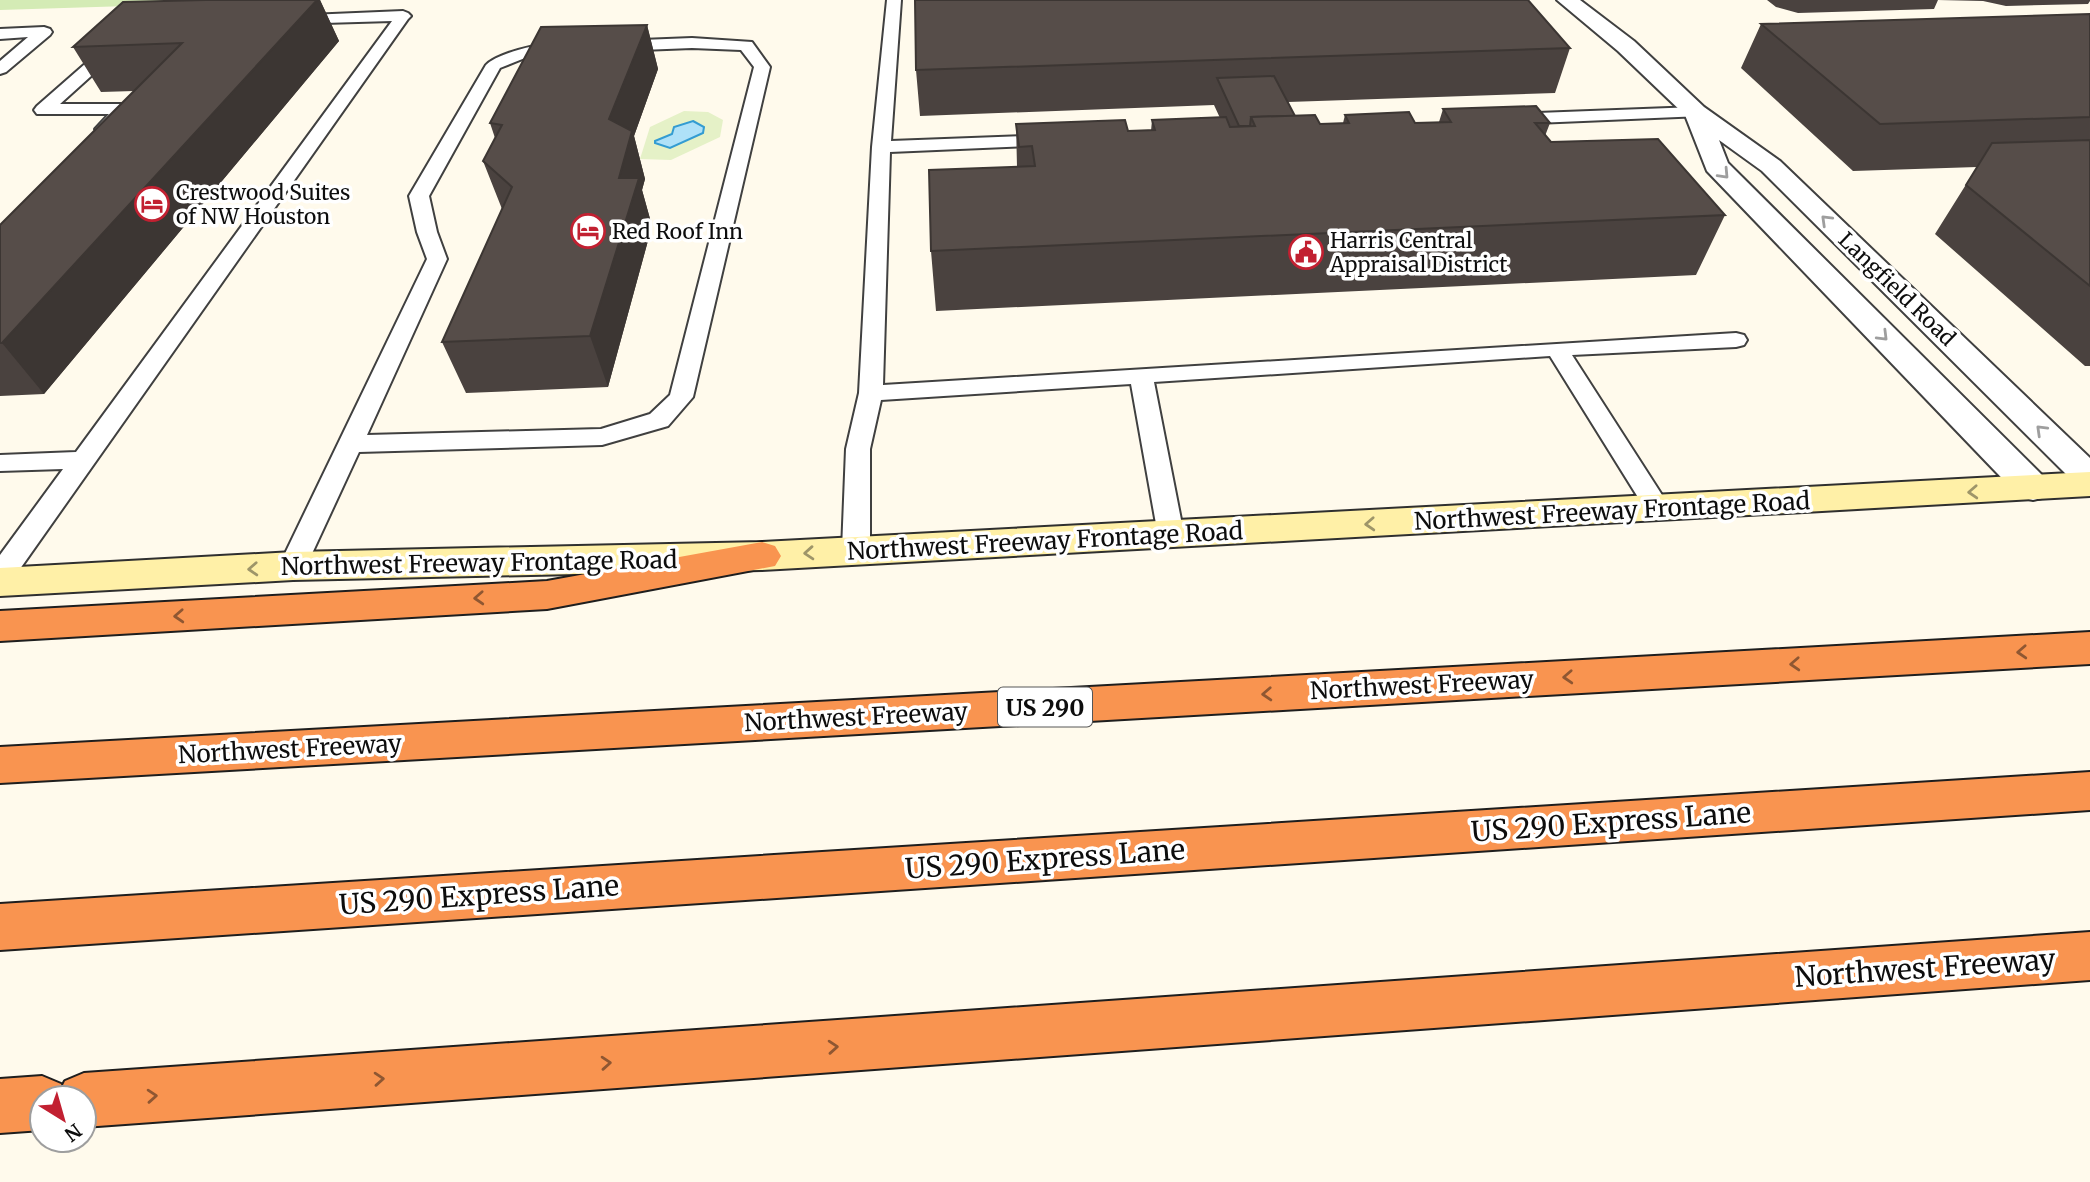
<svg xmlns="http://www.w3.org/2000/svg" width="2090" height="1182" viewBox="0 0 2090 1182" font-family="Merriweather,serif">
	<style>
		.green { fill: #d4ebb5 }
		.pitch { fill: #e5f1c7 }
		.water { fill: #afe1f8; stroke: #339cd2; stroke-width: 2 }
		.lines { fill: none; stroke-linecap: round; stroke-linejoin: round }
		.service-casing { stroke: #404040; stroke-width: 4 }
		.tertiary-casing { stroke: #404040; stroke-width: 4 }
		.secondary-casing { stroke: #2f2f2f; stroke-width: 4 }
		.motorway-casing { stroke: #1e1e1e; stroke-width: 4 }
		.service { fill: #fff; fill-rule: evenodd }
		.tertiary { fill: #fff; fill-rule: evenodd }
		.secondary { fill: #fff0a7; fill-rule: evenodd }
		.motorway { fill: #f99450; fill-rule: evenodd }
		.wall { fill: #4a423f }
		.shaded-wall { fill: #3c3633 }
		.building { fill: #564d49; stroke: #3c3633; stroke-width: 2 }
		.oneway { stroke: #9e9e9e }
		.oneway2 { stroke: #9e9569 }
		.oneway3 { stroke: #8f5732 }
		.labels { text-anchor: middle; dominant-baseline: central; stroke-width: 7; stroke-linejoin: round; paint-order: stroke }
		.far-poi-label { font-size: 21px; fill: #0d0d0d; stroke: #fff; text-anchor: start }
		.far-street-label { font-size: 21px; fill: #0d0d0d; stroke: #fff }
		.shield { fill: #fff; stroke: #565656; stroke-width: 2 }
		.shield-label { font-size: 23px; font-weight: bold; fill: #0d0d0d }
		.street-label { font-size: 24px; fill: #0d0d0d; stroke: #fff }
		.near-street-label { font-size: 28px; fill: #0d0d0d; stroke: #fff }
	</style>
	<rect width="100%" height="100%" fill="#fffaec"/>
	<polygon class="green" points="0,0 322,0 0,10"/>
	<polygon class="pitch" points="684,111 708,112 723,120 720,137 671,160 640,159 650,127"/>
	<polygon class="water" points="693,121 704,127 703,133 670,148 655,143 655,141 672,134 674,127"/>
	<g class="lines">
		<g class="service-casing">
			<g id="service">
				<polygon points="887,0 901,0 891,141 1053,135 1062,140 1053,145 890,152 883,385 1736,333 1744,335 1747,340 1744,345 1736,347 1572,355 1671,509 1667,515 1658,518 1649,515 1550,356 1154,382 1184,535 1180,542 1171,545 1162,542 1158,535 1131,384 881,400 870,449 870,550 866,557 856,560 846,557 842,550 846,449 859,393 872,147"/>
				<polygon points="403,11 408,13 411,16 408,19 10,583 0,586 0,555 63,469 0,471 0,455 76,452 392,21 290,24 282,19 285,16"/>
				<polygon points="44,27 50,29 52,32 50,35 6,72 0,74 0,61 28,37 0,39 0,29"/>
				<path d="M692,38L752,42L770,67L693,397L668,426L602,445L359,452L303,573L293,576L283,573L279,566L427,259L417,232L409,196L486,65C498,52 560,36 573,48L565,53L525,58L500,68L429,196L437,232L447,259L367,435L601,429L650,414L670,395L754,67L741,50L692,48L616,51L608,46L616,41Z"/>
				<polygon points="115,41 123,46 121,49 60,104 131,104 134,108 131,112 110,133 104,134 95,129 109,114 37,114 34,110 37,106 109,43"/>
				<polygon points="1696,107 1702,108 1705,112 1702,116 1510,124 1501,119 1510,114"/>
			</g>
		</g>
		<g class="tertiary-casing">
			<polygon id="tertiary" points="1557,0 1580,0 1634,41 1704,107 1780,161 2090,458 2090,490 2078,486 1762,171 1719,140 1728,163 2046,479 2051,488 2046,497 2033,500 2020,497 1707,171 1685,115 1618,51"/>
		</g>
		<g class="secondary-casing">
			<polygon id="secondary" points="2090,472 2090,496 762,570 293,580 0,596 0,568 293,552 762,542"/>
		</g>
		<g class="motorway-casing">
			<g id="motorway">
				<polygon points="762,542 775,546 781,556 775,566 547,609 0,641 0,611 547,581"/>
				<polygon points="2090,632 2090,664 0,783 0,747"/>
				<polygon points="2090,772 2090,810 0,950 0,904"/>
				<polygon points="2090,932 2090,980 84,1127 84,1098 42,1098 42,1130 0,1133 0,1079 42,1076 61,1084 62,1087 65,1081 84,1073"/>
			</g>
		</g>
		<use href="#service" class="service"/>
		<use href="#tertiary" class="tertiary"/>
		<use href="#secondary" class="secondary"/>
		<use href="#motorway" class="motorway"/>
	</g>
	<g class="wall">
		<polygon points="205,0 320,0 339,41 44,394 0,396 0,225 134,91 101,92 73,47"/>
		<polygon points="1767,0 2090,0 2090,1 2088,4 2006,6 1983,1 1938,0 1934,9 1798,13 1776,7"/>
		<polygon points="2090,14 2090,366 2085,366 1935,234 1977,167 1853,171 1741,68 1761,24"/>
		<polygon points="647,25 658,69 634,136 645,179 642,190 652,226 608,387 466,393 442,342 502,209 483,161 495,138 490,123"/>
		<polygon points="1570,48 1555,93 1288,102 1295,116 1320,124 1343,123 1345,115 1415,123 1439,122 1443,109 1550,123 1545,136 1551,142 1725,215 1696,275 936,311 931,251 1017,167 1016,124 1128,131 1151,131 1152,120 1220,118 1214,105 920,116 916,70"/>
	</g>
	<g class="shaded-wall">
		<polygon points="317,0 320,0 339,41 44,394 2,343"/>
		<polygon points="647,25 658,69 634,136 645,179 642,190 652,226 608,387 590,336 619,178 609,119"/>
	</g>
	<g class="building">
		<polygon points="205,0 317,0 2,343 0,343 0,225 182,43 73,47 123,2"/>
		<polygon points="915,0 1528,0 1570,48 916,70"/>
		<polygon points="2090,14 2090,117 1880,124 1761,24"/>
		<polygon points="647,25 609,119 632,131 619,178 639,178 590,336 442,342 512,187 483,161 502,125 490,123 541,27"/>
		<polygon points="1274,76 1295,116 1251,117 1250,126 1239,126 1217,78"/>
		<polygon points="1536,106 1550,123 1535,123 1551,142 1658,139 1725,215 931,251 929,170 1035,166 1032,146 1019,147 1016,124 1125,120 1128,131 1155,130 1152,120 1226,117 1230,127 1255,126 1251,117 1315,115 1320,124 1349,123 1345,115 1409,112 1415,123 1451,122 1443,109"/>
		<polygon points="2090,140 2090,286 1966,185 1992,143"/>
	</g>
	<defs><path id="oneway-chevron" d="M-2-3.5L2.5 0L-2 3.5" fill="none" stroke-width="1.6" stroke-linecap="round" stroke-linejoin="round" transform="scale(1.75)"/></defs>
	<g class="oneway">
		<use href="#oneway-chevron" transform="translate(1724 174) rotate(47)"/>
		<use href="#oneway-chevron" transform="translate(1826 220) rotate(-136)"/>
		<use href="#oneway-chevron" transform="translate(1883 336) rotate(45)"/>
		<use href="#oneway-chevron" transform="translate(2041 430) rotate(-136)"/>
	</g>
	<g class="oneway2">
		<use href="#oneway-chevron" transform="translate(1973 492) rotate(177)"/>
		<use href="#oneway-chevron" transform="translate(1370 524) rotate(177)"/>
		<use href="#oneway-chevron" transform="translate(809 553) rotate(176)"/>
		<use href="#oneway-chevron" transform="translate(253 569) rotate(177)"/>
	</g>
	<g class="oneway3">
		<use href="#oneway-chevron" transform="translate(479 598) rotate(177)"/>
		<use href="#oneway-chevron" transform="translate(179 616) rotate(177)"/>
		<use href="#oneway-chevron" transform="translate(2022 652) rotate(177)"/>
		<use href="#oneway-chevron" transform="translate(1795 664) rotate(177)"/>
		<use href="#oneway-chevron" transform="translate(1568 677) rotate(177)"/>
		<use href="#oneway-chevron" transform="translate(1267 694) rotate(177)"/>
		<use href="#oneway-chevron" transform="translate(833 1047) rotate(-4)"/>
		<use href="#oneway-chevron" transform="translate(606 1063) rotate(-4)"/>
		<use href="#oneway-chevron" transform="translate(379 1079) rotate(-4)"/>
		<use href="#oneway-chevron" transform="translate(152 1096) rotate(-4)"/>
	</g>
	<defs>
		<g id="hotel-ring" transform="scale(1.75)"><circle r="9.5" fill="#fff" stroke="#c22031" stroke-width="1.5"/><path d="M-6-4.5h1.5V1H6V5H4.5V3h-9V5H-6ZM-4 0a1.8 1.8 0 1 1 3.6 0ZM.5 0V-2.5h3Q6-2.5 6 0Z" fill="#c22031"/></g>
		<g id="civic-ring" transform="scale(1.75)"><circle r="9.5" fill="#fff" stroke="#c22031" stroke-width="1.5"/><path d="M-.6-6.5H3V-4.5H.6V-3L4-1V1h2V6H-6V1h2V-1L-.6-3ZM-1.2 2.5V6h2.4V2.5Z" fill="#c22031"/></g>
	</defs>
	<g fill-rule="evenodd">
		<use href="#hotel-ring" x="152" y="204"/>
		<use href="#hotel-ring" x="588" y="231"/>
		<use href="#civic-ring" x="1306" y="252"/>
	</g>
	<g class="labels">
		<g class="far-poi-label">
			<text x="176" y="192">Crestwood Suites<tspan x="176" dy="24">of NW Houston</tspan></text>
			<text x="612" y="231">Red Roof Inn</text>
			<text x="1330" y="240">Harris Central<tspan x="1330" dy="24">Appraisal District</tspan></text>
		</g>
		<g class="far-street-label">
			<text transform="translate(1897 289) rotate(44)">Langfield Road</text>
		</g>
		<rect class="shield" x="998" y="687.5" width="94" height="39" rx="5"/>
		<g class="shield-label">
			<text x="1045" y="707">US 290</text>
		</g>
		<g class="street-label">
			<text transform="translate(1612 511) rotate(-3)">Northwest Freeway Frontage Road</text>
			<text transform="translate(1045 541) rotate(-3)">Northwest Freeway Frontage Road</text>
			<text transform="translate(479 563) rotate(-1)">Northwest Freeway Frontage Road</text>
			<text transform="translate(1422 685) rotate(-3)">Northwest Freeway</text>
			<text transform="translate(856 717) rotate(-3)">Northwest Freeway</text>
			<text transform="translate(290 749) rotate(-3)">Northwest Freeway</text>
		</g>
		<g class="near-street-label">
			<text transform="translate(1611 822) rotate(-4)">US 290 Express Lane</text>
			<text transform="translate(1045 859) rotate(-4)">US 290 Express Lane</text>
			<text transform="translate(479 895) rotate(-4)">US 290 Express Lane</text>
			<text transform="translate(1925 968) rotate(-4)">Northwest Freeway</text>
		</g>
	</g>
	<g transform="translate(63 1119) rotate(143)"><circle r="33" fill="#ffffff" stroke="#9e9e9e" stroke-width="2"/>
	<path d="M0-5L12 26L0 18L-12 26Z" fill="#c22031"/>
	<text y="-10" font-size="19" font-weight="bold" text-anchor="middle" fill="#0d0d0d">N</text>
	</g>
</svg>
